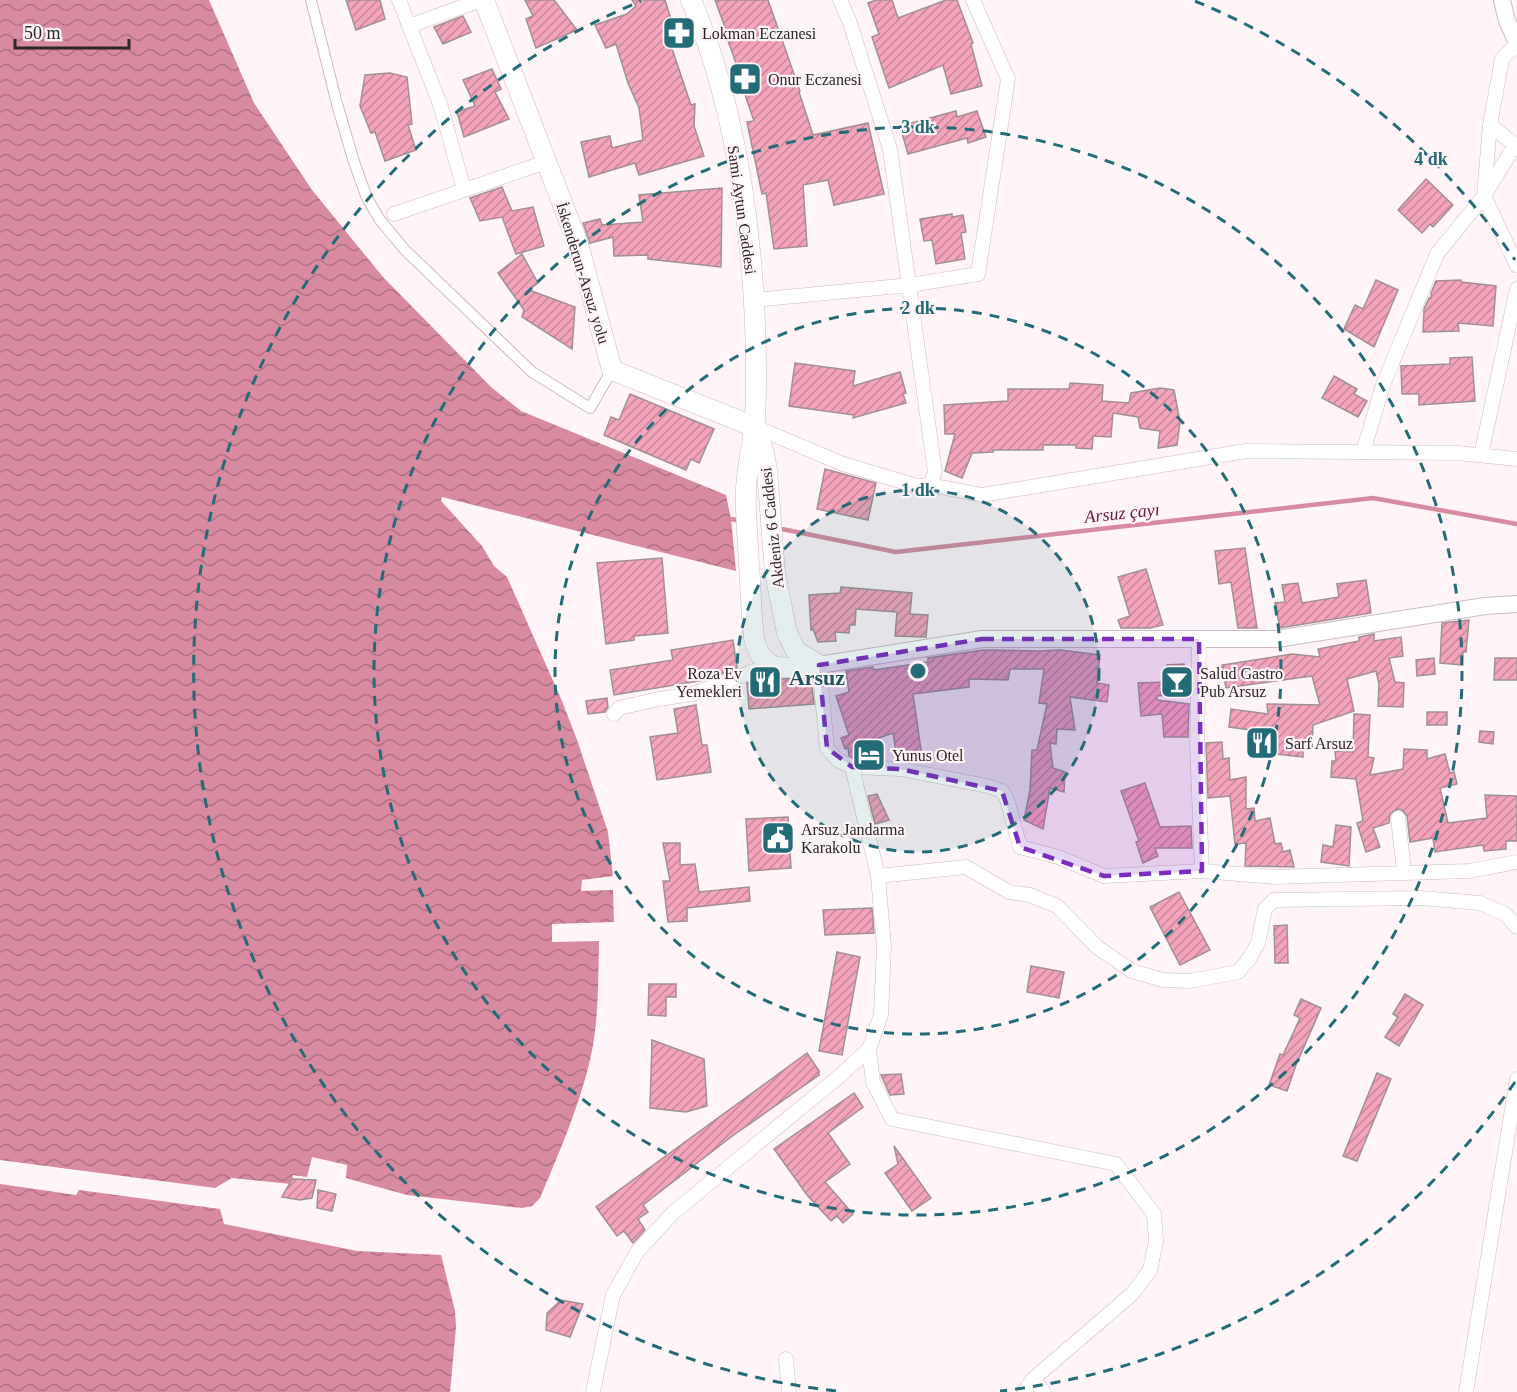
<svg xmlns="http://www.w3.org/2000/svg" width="1517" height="1392" viewBox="0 0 1517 1392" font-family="Georgia,serif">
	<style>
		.water { fill: url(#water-waves) }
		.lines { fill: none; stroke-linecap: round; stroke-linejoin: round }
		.stream { stroke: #d78aa0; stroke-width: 4.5 }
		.building { fill: url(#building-hatch); stroke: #a09094; stroke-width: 1.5 }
		.pedestrian-casing { stroke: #ccbbbf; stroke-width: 12 }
		.minor-casing { stroke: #ccbbbf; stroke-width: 15 }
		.tertiary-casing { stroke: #ccbbbf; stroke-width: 18 }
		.secondary-casing { stroke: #ccbbbf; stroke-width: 21 }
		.pedestrian { stroke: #fff; stroke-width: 10 }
		.minor { stroke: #fff; stroke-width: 14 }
		.tertiary { stroke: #fff; stroke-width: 16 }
		.secondary { stroke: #fff; stroke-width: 20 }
		.marked { fill: #7b2cbf; fill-opacity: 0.2; stroke: #7b2cbf; stroke-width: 4.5; stroke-dasharray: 12 8; stroke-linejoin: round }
		.ring { fill: none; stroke: #236b77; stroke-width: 3; stroke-dasharray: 10 8 }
		.labels { text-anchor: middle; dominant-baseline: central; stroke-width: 4.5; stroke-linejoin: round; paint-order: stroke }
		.poi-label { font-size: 16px; fill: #2d2628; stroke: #fff4f7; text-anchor: start }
		.street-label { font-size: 16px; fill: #2d2628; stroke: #fff4f7 }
		.water-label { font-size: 18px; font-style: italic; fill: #6f143a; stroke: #fff4f7 }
		.district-label { font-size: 22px; font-weight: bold; fill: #1a535d; stroke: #fff4f7 }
		.centre { fill: #236b77; stroke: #fff4f7; stroke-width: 3 }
		.ring-label { font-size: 18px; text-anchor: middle; font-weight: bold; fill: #236b77; stroke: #fff4f7; stroke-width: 4.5; stroke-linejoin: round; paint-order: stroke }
	</style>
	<defs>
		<pattern id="water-waves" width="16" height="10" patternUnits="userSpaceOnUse" patternTransform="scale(1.5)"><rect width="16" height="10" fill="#d78aa0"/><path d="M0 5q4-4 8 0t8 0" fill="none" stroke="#af7182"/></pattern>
		<pattern id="building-hatch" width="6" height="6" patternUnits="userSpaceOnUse" patternTransform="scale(1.5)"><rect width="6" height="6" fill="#f4a4bb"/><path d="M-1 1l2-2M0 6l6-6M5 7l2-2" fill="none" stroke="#c68598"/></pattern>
	</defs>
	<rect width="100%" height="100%" fill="#fff4f7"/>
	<g class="water">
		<path d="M0,0H209L254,103L312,190L383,277L491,387L521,411L726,495L731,519L736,571L442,497L441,501L482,546L494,566L507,577L562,701L577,740L608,832L613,876L582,880L581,891L613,890L614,922L552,924V942L599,941C598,981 599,1022 590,1060C579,1107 559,1153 540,1198L532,1206L522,1208L407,1195L346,1178L347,1165L312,1157L307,1177L293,1175L291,1184L232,1178L215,1188L0,1160Z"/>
		<polygon points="0,1184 76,1195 79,1190 220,1209 224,1224 357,1251 441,1255 455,1311 456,1327 450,1392 0,1392"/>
	</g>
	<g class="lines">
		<g class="stream">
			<polyline points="731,519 742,521"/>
			<polyline points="777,528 896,552 1373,498 1517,524"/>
		</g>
	</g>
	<g class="building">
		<polygon points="346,0 380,0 385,19 356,30"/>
		<polygon points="525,0 554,0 577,30 536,48 526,19 533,16"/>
		<polygon points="632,0 665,0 672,22 664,25 691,105 695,104 694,126 704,156 639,175 635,163 589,177 581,142 610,136 612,148 643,140 639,108 628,83 616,44 606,48 595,25 627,14 636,6"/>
		<polygon points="715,0 768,0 800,91 799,92 813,135 868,123 884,194 834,205 828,180 803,185 807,246 774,249 766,193 762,194 747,122 754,121 741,83 743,82 728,41 730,41"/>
		<polygon points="876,0 892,0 898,18 946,0 957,0 973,43 971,44 982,86 951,94 943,65 889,88 872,37 879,34 868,3"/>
		<polygon points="463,16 471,32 443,44 434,27"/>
		<polygon points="492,69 501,89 495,92 509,119 464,137 457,112 475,106 463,80"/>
		<polygon points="390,73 407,77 412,124 408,125 416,150 385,161 375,132 371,133 360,106 365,75"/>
		<polygon points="956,111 957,117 977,111 986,137 968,143 967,138 908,154 900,126"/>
		<polygon points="1426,179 1453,205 1433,227 1430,224 1422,233 1398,210"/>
		<polygon points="502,187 512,211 533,207 544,246 516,254 502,217 480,221 470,198"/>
		<polygon points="722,188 721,267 648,259 648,255 614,256 613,237 590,243 583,223 600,219 602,225 643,222 639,195"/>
		<polygon points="952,214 952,217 963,215 966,232 961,233 965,259 936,264 932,240 924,241 920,219"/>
		<polygon points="522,254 538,283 529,290 575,307 572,349 522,317 524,310 498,273"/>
		<polygon points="1376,280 1398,290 1374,347 1344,329 1355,305 1363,309"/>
		<polygon points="1461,280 1461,282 1496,286 1493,326 1458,323 1459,331 1423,332 1424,309 1429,298 1431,298 1431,293 1436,281"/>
		<polygon points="1472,357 1475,401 1419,405 1419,394 1402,394 1401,366 1450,364 1450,358"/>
		<polygon points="795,363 855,371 853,386 900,372 906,393 903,394 906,403 853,418 854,415 789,406"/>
		<polygon points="1334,376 1357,389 1354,394 1367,401 1358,417 1322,398"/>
		<polygon points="1070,383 1103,385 1102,401 1129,403 1131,393 1160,388 1174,390 1180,422 1177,445 1158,448 1160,431 1140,428 1138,417 1113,413 1111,437 1093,436 1092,449 1076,448 1076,445 1043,445 1043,450 993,450 993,452 972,453 962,478 945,471 955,434 945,434 944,405 1008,401 1008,389 1069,389"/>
		<polygon points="630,394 714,429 699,463 691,459 686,470 604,435 611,417 619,420"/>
		<polygon points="825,469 876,483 868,520 817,509"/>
		<polygon points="1245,548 1249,575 1257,628 1238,628 1231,582 1219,584 1215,551"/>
		<polygon points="662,558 668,633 634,636 634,640 606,644 597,563"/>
		<polygon points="1146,569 1163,625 1150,628 1121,628 1118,620 1130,616 1118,577"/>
		<polygon points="1366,580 1371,613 1280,628 1275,603 1285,602 1282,585 1298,583 1302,603 1339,597 1337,584"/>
		<polygon points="841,587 912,593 910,614 928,615 926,637 895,636 897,612 856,609 855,625 850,625 849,633 835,632 836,641 818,642 813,629 811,630 809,595 840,593"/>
		<polygon points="1469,620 1466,652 1463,652 1462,665 1440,663 1442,623"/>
		<polygon points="1374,634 1374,641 1401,637 1403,656 1389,658 1395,682 1404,683 1403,707 1378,706 1379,684 1376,671 1347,679 1354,711 1313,725 1312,748 1303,748 1303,757 1256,752 1258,731 1229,727 1231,709 1268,714 1267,704 1320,705 1312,676 1226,688 1222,665 1292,654 1320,657 1318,649 1359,641 1359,637"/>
		<polygon points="733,640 737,668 705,680 614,695 610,670 673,660 671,650"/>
		<polygon points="983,650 1039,651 1060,650 1100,655 1097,683 1109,685 1107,702 1070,697 1075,730 1057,729 1056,744 1050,743 1053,768 1065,772 1064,792 1050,788 1043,829 1024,820 1030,790 1032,750 1037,750 1047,704 1039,703 1044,669 1010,669 1008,680 969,679 969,687 913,694 922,757 897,760 893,733 867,742 869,759 854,758 849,756 848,748 845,749 841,738 849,735 836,696 849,692 846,671 873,667 874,670 928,662 928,658"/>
		<polygon points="1434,658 1435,674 1417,676 1416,660"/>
		<polygon points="1495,658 1517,658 1517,680 1494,680"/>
		<polygon points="1184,664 1186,693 1157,696 1157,700 1189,704 1188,737 1164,737 1162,714 1141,716 1138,683 1168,682 1167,665"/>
		<polygon points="811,678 814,704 749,709 747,683 778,681 778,679"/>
		<polygon points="607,698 608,707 605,712 588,714 586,701"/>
		<polygon points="696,705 702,745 707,745 711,772 657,780 650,737 678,733 674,709"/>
		<rect x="1427" y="712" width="20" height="13"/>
		<polygon points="1354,714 1370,715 1368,757 1374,758 1370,775 1403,769 1404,749 1427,750 1427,759 1445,754 1450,773 1454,772 1457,784 1440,788 1448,823 1487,818 1485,795 1517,796 1517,841 1506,841 1506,849 1484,851 1483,845 1435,852 1433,838 1410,842 1407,816 1402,810 1398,809 1390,814 1389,823 1373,828 1380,847 1366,852 1357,823 1363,821 1356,779 1331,777 1332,761 1336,761 1335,751 1353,752"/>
		<polygon points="1480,731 1494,732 1493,744 1479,742"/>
		<polygon points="1222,742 1223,759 1229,758 1230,780 1246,777 1246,809 1254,808 1255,821 1270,818 1275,844 1281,843 1283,852 1290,850 1294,867 1245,866 1246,843 1235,844 1230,796 1208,798 1206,743"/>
		<polygon points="1145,783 1160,827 1191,826 1192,848 1155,848 1158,856 1143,863 1136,842 1139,841 1121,791"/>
		<polygon points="877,794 889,820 875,824 868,796"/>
		<polygon points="788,817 791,868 749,871 746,819"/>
		<polygon points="1336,825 1351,827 1349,866 1321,862 1323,845 1333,847"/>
		<polygon points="663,843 680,843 680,865 695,864 699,892 749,887 750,901 687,908 687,921 668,922 663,881 670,881"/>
		<polygon points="1179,892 1210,950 1180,965 1150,907"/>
		<polygon points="872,908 874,933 825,935 823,910"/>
		<polygon points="1287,925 1288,963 1275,963 1274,926"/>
		<polygon points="837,952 860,957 842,1055 819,1051"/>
		<polygon points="1031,966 1064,972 1059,998 1027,992"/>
		<polygon points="649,984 676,984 676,997 666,997 666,1016 648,1015"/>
		<polygon points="1405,994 1423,1005 1399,1046 1385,1037 1398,1017 1393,1014"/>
		<polygon points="1301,999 1321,1008 1296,1065 1287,1091 1269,1085 1280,1054 1283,1055 1300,1018 1294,1015"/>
		<polygon points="652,1040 704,1059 707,1106 686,1112 650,1108"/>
		<polygon points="807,1053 819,1071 819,1075 731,1137 643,1205 648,1212 638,1219 645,1230 633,1243 624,1231 617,1236 596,1207"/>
		<polygon points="1377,1073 1391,1079 1357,1161 1343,1156"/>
		<polygon points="901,1074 904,1094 890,1095 881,1075"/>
		<polygon points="854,1093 863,1107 828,1133 850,1164 825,1182 853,1214 843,1223 837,1216 831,1221 807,1195 774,1149"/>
		<polygon points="894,1146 931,1198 912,1211 885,1173 898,1164"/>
		<polygon points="292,1179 316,1180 312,1198 300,1200 282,1197"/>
		<polygon points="318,1190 336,1194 332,1211 317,1208"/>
		<polygon points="561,1300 583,1304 570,1337 546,1330 547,1313"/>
	</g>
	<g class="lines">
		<g class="pedestrian-casing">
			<polyline id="pedestrian" points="311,0 337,104 354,162 367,198 380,220 405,250 532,372 590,408 612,370"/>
		</g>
		<g class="minor-casing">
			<g id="minor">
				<polyline points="399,0 440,104 464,189"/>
				<polyline points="840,0 849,20 890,149 935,472 930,485"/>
				<polyline points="409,26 481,0"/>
				<polyline points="1490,125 1515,145"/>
				<polyline points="1517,146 1515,145 1484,196 1517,266"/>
				<polyline points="394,214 546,162"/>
				<polyline points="754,300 910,285 978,274 1008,79 973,0"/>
				<polyline points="755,427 843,464 917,486 930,485 982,495 1246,451 1457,453 1517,459"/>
				<polyline points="1363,452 1383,385 1437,254 1484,196 1490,125 1502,59 1517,44"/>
				<polyline points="1481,455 1517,289"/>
				<polyline points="1199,639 1197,744 1202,871"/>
				<polyline points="819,665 827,748 838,760 852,767 900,769 988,786 1002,791 1007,799 1020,847 1058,857 1104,876 1202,871 1274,877 1469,871 1517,862"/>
				<polyline points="614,714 619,708 654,700 696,693 770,665"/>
				<polyline points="1398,818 1404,871"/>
				<polyline points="878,876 966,867 1009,892 1030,895 1057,906 1097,947 1132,971 1163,980 1190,981 1238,972 1249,959 1258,943 1265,909 1274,900 1421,898 1480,903 1505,914 1517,927"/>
				<polyline points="869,1049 873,1082 892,1119 1116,1164 1154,1214 1156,1241 1150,1270 1132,1294 1033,1379 1024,1392"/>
				<polyline points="786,1359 789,1392"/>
				<polyline points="1033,1379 1044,1392"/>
				<polyline points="593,1392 613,1295 637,1252 673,1213 842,1074 869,1049 881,1015 884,946 878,876 852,767"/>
				<polyline points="1466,1392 1517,1079"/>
			</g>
		</g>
		<g class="tertiary-casing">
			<g id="tertiary">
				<polyline points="1502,0 1507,21 1517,43"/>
				<polyline points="819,665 982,639 1277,639 1485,606 1517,604"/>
			</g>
		</g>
		<g class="secondary-casing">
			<g id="secondary">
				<polyline points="484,0 578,244 612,370 755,427"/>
				<path d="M691,0C739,112 756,254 756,375C756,393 756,412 754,429C752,449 747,468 746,488C745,514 748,540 749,565C751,590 751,614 754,638C763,677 787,667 819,665"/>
				<polyline points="755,429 764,453 767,470 775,573 787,633 796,651 819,665"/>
			</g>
		</g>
		<use href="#pedestrian" class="pedestrian"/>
		<use href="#minor" class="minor"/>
		<use href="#tertiary" class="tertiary"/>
		<use href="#secondary" class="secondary"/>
	</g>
	<path class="marked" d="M982,639H1199L1202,871L1104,876L1020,847L1002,791L900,769L852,767L827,748L819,665Z"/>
	<circle cx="918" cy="671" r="181" fill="#236b77" fill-opacity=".12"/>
	<g class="ring">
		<circle cx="918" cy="671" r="181"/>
		<circle cx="918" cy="671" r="363"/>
		<circle cx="918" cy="671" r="544"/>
		<path d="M1515 1082A725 725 0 0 1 1000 1391M836 1391A725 725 0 0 1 641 1M1195 1A725 725 0 0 1 1515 260"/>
	</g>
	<defs>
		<g id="pharmacy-square" transform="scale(1.725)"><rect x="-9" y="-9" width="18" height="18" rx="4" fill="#236b77" stroke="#fff4f7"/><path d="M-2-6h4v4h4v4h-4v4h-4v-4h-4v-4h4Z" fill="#fff"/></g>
		<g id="restaurant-square" transform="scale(1.725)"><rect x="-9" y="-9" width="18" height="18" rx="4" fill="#236b77" stroke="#fff4f7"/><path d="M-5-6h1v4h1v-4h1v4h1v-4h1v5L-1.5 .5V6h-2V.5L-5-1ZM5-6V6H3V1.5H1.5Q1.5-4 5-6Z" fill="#fff"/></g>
		<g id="bar-square" transform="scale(1.725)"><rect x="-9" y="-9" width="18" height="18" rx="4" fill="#236b77" stroke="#fff4f7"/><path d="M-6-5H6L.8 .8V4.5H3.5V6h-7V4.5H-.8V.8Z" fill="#fff"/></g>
		<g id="hotel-square" transform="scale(1.725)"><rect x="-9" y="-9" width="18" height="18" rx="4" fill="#236b77" stroke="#fff4f7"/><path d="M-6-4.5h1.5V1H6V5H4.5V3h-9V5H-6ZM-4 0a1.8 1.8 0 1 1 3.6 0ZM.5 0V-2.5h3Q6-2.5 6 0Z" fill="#fff"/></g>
		<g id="civic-square" transform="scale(1.725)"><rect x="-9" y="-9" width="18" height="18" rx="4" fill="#236b77" stroke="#fff4f7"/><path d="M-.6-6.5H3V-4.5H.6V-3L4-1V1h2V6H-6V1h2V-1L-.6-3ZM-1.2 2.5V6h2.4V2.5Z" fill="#fff"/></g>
	</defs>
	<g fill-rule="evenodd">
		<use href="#pharmacy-square" x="679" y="33"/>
		<use href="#pharmacy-square" x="745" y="79"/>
		<use href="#restaurant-square" x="765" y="682"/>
		<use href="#bar-square" x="1177" y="682"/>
		<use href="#restaurant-square" x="1262" y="743"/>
		<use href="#hotel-square" x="869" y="755"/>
		<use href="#civic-square" x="778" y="838"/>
	</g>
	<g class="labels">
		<g class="poi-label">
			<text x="702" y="33">Lokman Eczanesi</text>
			<text x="768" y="79">Onur Eczanesi</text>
			<text x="742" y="673" text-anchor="end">Roza Ev<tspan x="742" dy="18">Yemekleri</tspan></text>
			<text x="1200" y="673">Salud Gastro<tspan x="1200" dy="18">Pub Arsuz</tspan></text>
			<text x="1285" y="743">Sarf Arsuz</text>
			<text x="892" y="755">Yunus Otel</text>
			<text x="801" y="829">Arsuz Jandarma<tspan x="801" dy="18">Karakolu</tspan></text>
		</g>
		<g class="street-label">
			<text transform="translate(742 210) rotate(82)">Sami Aytun Caddesi</text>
			<text transform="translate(583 273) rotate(73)">İskenderun-Arsuz yolu</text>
			<text transform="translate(772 528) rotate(-96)">Akdeniz 6 Caddesi</text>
		</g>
		<g class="water-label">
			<text transform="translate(1122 513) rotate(-6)">Arsuz çayı</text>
		</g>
		<g class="district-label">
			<text x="817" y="677">Arsuz</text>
		</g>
	</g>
	<circle cx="918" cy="671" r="9" class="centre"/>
	<g class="ring-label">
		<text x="918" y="133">3 dk</text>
		<text x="1431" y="165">4 dk</text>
		<text x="918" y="314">2 dk</text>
		<text x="918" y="496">1 dk</text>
	</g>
	<path d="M15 39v9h114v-9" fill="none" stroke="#2d2628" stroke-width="3"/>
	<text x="24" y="39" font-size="18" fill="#2d2628" stroke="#fff4f7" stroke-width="4.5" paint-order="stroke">50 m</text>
</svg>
